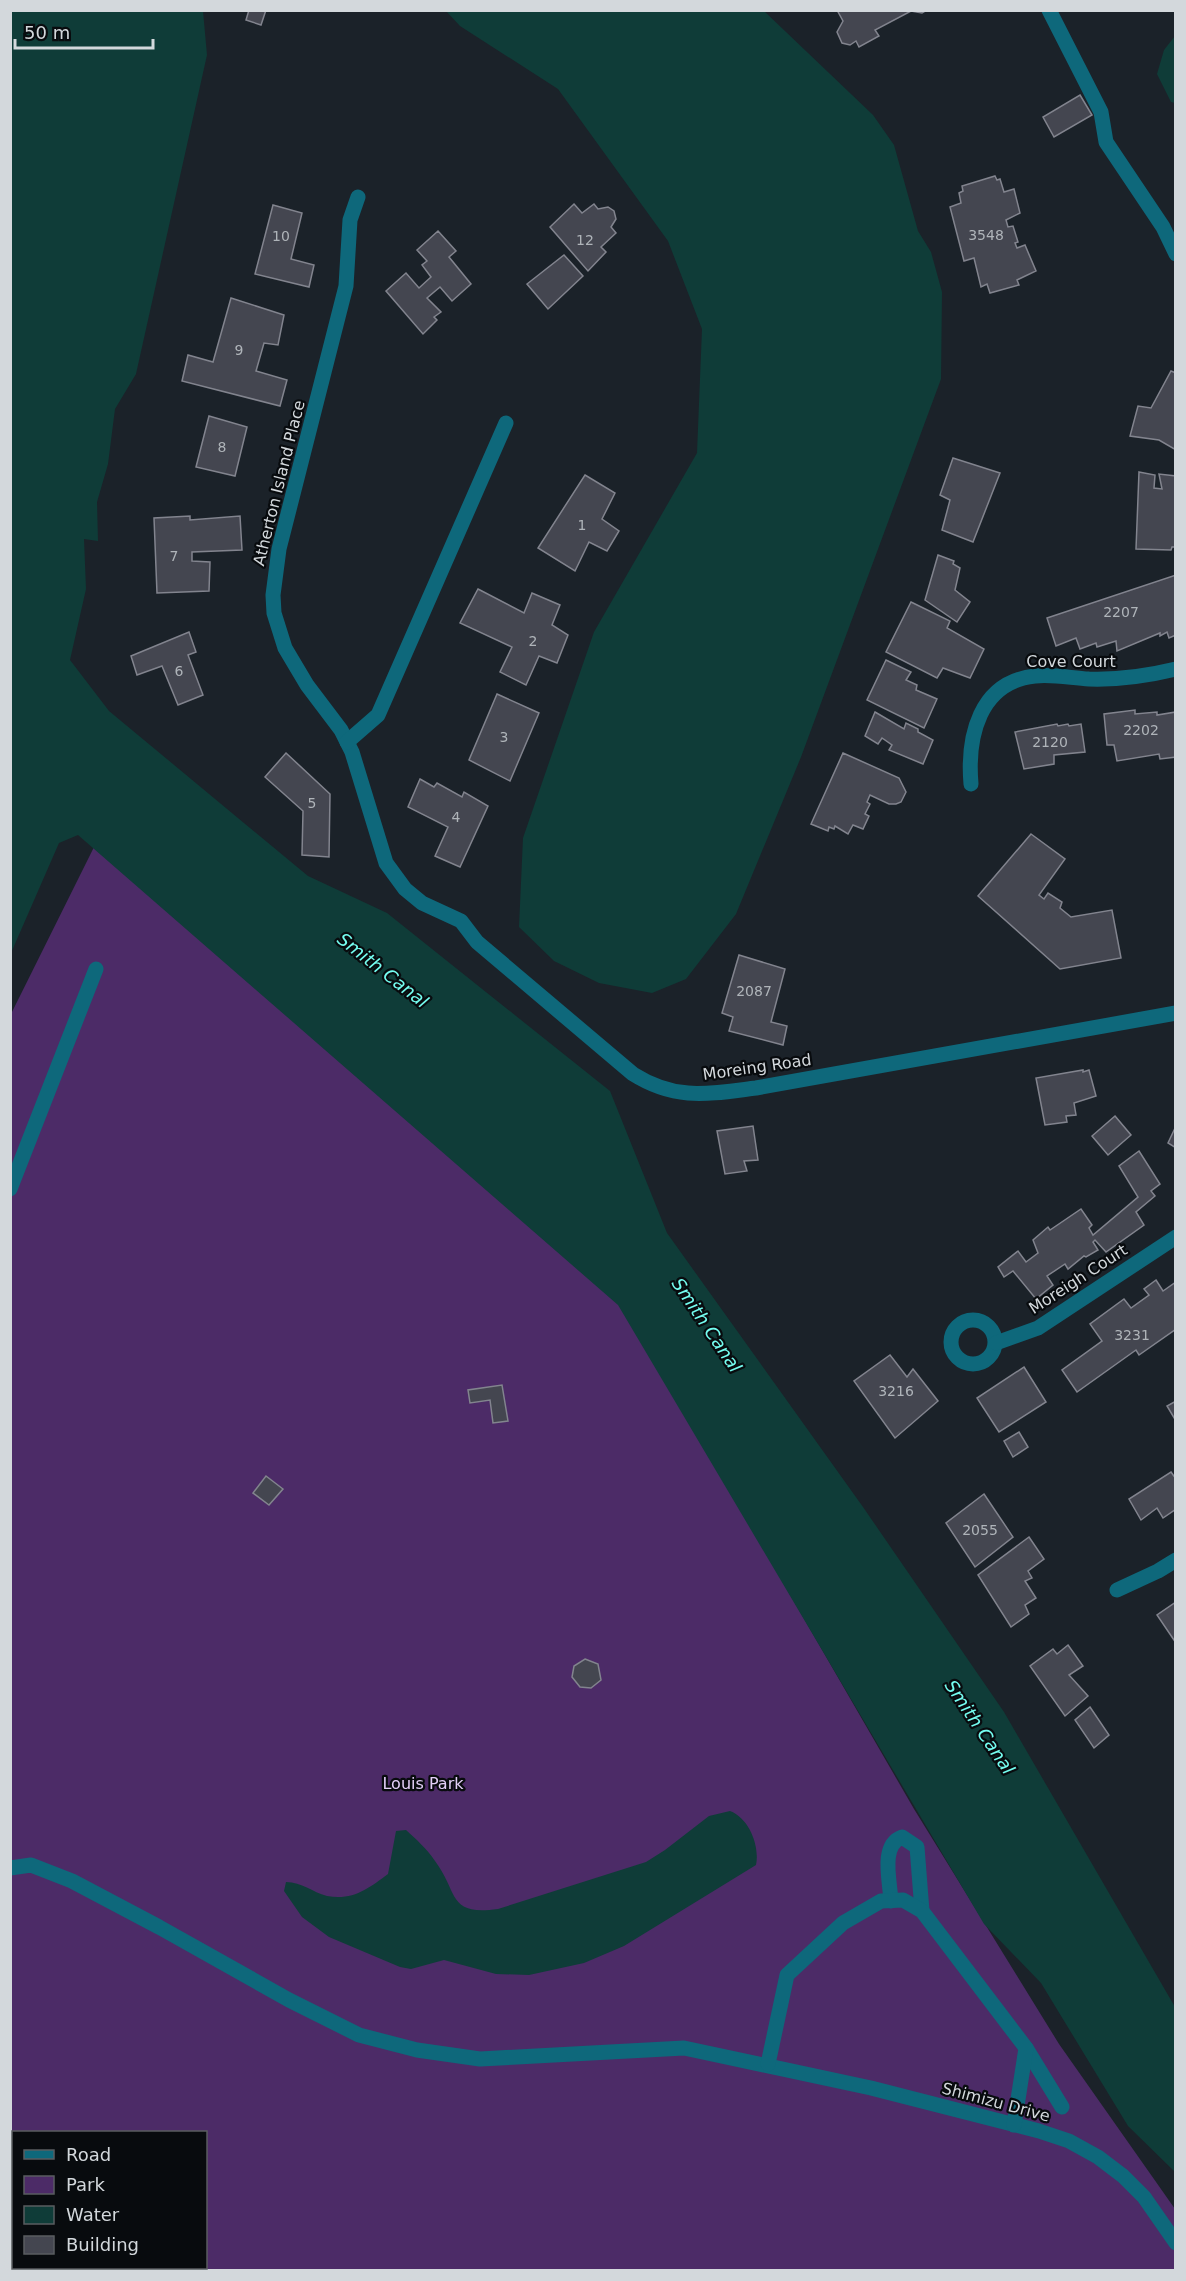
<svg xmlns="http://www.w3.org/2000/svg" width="1186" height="2281" viewBox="0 0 1186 2281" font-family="'DejaVu Sans',sans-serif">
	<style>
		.green { fill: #4c2b67; fill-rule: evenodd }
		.water { fill: #0f3c38 }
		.building { fill: #444650; stroke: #82848e; stroke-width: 1.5 }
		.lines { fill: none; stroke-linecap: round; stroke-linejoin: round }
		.minor { stroke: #0e687b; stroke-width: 15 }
		.labels { text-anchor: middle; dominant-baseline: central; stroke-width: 4.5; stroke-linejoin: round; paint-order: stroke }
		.number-label { font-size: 14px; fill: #afb4b9 }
		.street-label { font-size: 16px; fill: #d3d8dc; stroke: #080b0e }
		.park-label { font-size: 16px; fill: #e3cff8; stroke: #080b0e }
		.water-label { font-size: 18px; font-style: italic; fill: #74fdf0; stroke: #080b0e }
	</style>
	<rect width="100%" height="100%" fill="#1b2229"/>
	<path class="green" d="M102,831L614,1290L914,1809L1059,2044L1175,2209V2270H11L10,1016ZM14,2132H206V2268H14Z"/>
	<g class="water">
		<polygon points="11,10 203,11 207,55 136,374 115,409 108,464 97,502 98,541 84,539 86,589 70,660 109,711 308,876 387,913 610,1091 667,1233 863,1507 1004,1712 1175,2007 1175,2172 1128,2126 1041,1983 984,1924 618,1305 78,835 59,843 11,953"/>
		<polygon points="446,11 764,11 873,115 894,145 918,231 931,252 942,292 941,379 801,757 736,914 686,979 652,993 599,983 554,961 519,927 523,838 594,632 697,453 702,329 668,241 558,89 460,26"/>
		<polygon points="1175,36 1175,103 1171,102 1157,74 1164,50"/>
		<path d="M730,1811C749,1818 760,1846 756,1865L624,1946L584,1963L529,1975L496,1974L444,1960L411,1969L400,1967L329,1937L302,1917L284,1891L286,1882C302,1882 312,1892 327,1896C353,1901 369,1888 388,1874L396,1831L406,1830C416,1839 427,1849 435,1861C459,1893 447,1916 498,1909L646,1862L665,1850L709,1816Z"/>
	</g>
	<g class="building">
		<polygon points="249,10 266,10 261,25 246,20"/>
		<polygon points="837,10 927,10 922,13 911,11 875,30 879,36 859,47 856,41 850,45 842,43 837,32 843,21"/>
		<polygon points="1080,95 1092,115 1054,137 1043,117"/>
		<polygon points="995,176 997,180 1000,179 1004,192 1014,189 1020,213 1006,220 1008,227 1013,226 1018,242 1015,243 1017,248 1025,245 1036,271 1017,280 1019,285 990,293 987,284 981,287 974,258 964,261 950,207 961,203 959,193 963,191 962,186"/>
		<polygon points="574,204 582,213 594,204 598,209 608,207 614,211 616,219 611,227 616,233 601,247 606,252 588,271 550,227"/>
		<polygon points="273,205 302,213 291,259 314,265 309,287 255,274"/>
		<polygon points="438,231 456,251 449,257 471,284 452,301 440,287 427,298 441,312 434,317 437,320 423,334 386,291 406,273 419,288 431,277 422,265 427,261 417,250"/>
		<polygon points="564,255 583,276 548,309 527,284"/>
		<polygon points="231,298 284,315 278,345 264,343 256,371 287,380 280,406 182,381 188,355 213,362"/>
		<polygon points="1171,371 1176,373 1176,450 1159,440 1130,436 1138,406 1151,408"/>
		<polygon points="209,416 247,427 235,476 196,467"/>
		<polygon points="953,458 1000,473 973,542 942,530 950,500 940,495"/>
		<polygon points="1139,472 1155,475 1154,488 1162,489 1159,474 1176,476 1176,547 1172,547 1171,550 1136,549"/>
		<polygon points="585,475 615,493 602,519 619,531 607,551 589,542 575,571 538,548"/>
		<polygon points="190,516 190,520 240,516 242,550 192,552 192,561 210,562 209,591 157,593 154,518"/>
		<polygon points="938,555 954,561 953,564 960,568 955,590 970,602 957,622 925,600"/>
		<polygon points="1176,575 1176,635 1169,638 1167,632 1160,636 1160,633 1117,651 1116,641 1097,647 1096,643 1080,649 1076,638 1056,646 1047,618"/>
		<polygon points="478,589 524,613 532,593 560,605 552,625 568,635 557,663 539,656 526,685 500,672 512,647 460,623"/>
		<polygon points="911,602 950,621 947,628 984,649 970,678 943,668 937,678 886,652"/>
		<polygon points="189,632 196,652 188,655 203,695 178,705 162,666 137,675 131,656"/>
		<polygon points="886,660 911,672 906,680 917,685 916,690 937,699 924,728 867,700"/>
		<polygon points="497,694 539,713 510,781 469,760"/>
		<polygon points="1135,710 1135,714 1157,712 1157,715 1176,712 1176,757 1160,759 1159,754 1117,761 1114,745 1107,745 1104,714"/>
		<polygon points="875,712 904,729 906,723 918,729 918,732 933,740 923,764 889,750 892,745 882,738 878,744 865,736"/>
		<polygon points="1057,724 1058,726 1068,724 1069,726 1081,724 1085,752 1054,755 1054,764 1024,769 1015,732"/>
		<polygon points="286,753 330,794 329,857 302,855 303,811 265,777"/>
		<polygon points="843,753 899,778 906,792 901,802 896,804 889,804 870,795 867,802 870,804 865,814 869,816 863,829 853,825 848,834 835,826 834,829 829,827 828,831 811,824"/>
		<polygon points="420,779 434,787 437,783 462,797 464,792 488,806 460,867 435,856 448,827 408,807"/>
		<polygon points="1031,834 1065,859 1039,895 1044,899 1048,893 1062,902 1060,908 1071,917 1112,910 1121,958 1060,969 978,896"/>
		<polygon points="739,955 785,969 771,1022 787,1026 783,1045 729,1031 733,1017 722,1013"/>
		<polygon points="1083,1070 1083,1072 1089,1070 1096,1096 1074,1103 1076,1115 1066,1116 1067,1122 1045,1125 1036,1078"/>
		<polygon points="1115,1116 1131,1135 1108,1155 1092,1136"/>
		<polygon points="753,1126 758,1160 744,1161 747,1171 725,1174 717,1131"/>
		<polygon points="1176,1126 1176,1148 1168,1143"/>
		<polygon points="1139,1151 1160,1184 1151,1191 1155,1196 1136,1212 1144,1225 1106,1252 1095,1240 1093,1242 1098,1250 1086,1257 1084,1256 1068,1269 1065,1264 1047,1276 1053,1285 1036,1299 1013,1271 1004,1277 998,1267 1018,1251 1026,1262 1038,1253 1033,1240 1048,1227 1050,1230 1081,1209 1092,1225 1089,1228 1093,1235 1138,1197 1119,1166"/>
		<polygon points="1156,1280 1163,1291 1176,1282 1176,1329 1139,1355 1136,1350 1077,1392 1062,1370 1102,1341 1090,1324 1124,1299 1131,1308 1149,1295 1144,1289"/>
		<polygon points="890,1355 907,1377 913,1369 938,1401 895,1438 854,1381"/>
		<polygon points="1024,1367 1046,1402 999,1432 977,1398"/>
		<polygon points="502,1385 508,1421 493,1423 490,1400 470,1403 468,1390"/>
		<polygon points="1176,1401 1176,1421 1167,1406"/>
		<polygon points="1019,1432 1028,1447 1013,1457 1004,1441"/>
		<polygon points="1171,1472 1176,1479 1176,1509 1163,1518 1157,1508 1141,1520 1129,1499"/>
		<polygon points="266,1476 283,1489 269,1505 253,1493"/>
		<polygon points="984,1494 1013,1537 975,1567 946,1523"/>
		<polygon points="1029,1537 1044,1559 1028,1571 1032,1578 1025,1581 1036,1598 1025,1605 1029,1614 1011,1627 978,1575"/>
		<polygon points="1176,1602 1176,1643 1157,1615"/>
		<polygon points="1068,1645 1083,1666 1069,1675 1088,1696 1065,1716 1030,1666 1053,1649 1057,1654"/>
		<polygon points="585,1659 598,1664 601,1680 591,1688 580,1687 572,1677 574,1666"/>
		<polygon points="1090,1707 1109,1735 1094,1748 1075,1720"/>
		<polygon points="167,2268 199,2268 194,2270 169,2270"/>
	</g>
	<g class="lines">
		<g class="minor">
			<polyline points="1049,10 1101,112 1106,142 1163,227 1176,254"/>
			<path d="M358,197L350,220L346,286L279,549L273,595L274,613L285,648L307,685L341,730L352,752L386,863L405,889L422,903L461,921L477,942L633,1074C676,1101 708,1094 756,1088L1176,1013"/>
			<polyline points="347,742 378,715 506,423"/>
			<path d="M971,784C967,737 979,682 1035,676C1053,674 1071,678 1089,679C1119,680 1147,676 1176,669"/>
			<polyline points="10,1189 96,969"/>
			<circle cx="973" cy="1342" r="22"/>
			<polyline points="996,1343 1038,1328 1176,1237"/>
			<polyline points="1117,1590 1158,1571 1176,1560"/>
			<polyline points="10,1868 31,1865 72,1881 159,1927 289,2000 359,2035 417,2050 480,2059 684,2048 871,2088 1039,2131 1069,2141 1098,2157 1123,2176 1144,2197 1176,2243"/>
			<path d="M891,1901C890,1881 880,1845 902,1837L917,1847L922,1911"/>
			<polyline points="1026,2048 1062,2107"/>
			<polyline points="768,2064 787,1975 843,1923 881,1901 903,1900 922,1911 1026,2048 1014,2125"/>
		</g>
	</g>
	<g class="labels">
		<g class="number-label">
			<text x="986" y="235">3548</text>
			<text x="281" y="236">10</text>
			<text x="585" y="240">12</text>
			<text x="239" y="350">9</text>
			<text x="222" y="447">8</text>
			<text x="582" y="525">1</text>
			<text x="174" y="556">7</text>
			<text x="1121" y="612">2207</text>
			<text x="533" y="641">2</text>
			<text x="179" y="671">6</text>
			<text x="1141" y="730">2202</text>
			<text x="504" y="737">3</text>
			<text x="1050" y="742">2120</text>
			<text x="312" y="803">5</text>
			<text x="456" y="817">4</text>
			<text x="754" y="991">2087</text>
			<text x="1132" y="1335">3231</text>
			<text x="896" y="1391">3216</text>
			<text x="980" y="1530">2055</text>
		</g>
		<g class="street-label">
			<text transform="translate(279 483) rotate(-76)">Atherton Island Place</text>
			<text x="1071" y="661">Cove Court</text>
			<text transform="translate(757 1067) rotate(-8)">Moreing Road</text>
			<text transform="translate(1078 1279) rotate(-33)">Moreigh Court</text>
			<text transform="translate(996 2102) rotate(15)">Shimizu Drive</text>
		</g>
		<g class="park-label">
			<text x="423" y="1783">Louis Park</text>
		</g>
		<g class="water-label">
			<text transform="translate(383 970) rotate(38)">Smith Canal</text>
			<text transform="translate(707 1325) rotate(56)">Smith Canal</text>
			<text transform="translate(980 1727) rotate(56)">Smith Canal</text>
		</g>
	</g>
	<rect width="1186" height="2281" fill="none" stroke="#d3d8dc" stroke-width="24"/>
	<rect x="12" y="2131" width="195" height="138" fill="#080b0e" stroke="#595d60" stroke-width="1.5"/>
	<rect x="24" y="2150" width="30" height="9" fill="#0e687b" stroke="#595d60" stroke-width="1.5"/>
	<text x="66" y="2161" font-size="18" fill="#d3d8dc">Road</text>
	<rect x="24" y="2176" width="30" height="18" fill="#4c2b67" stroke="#595d60" stroke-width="1.5"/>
	<text x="66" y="2191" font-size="18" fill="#d3d8dc">Park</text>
	<rect x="24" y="2206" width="30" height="18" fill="#0f3c38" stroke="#595d60" stroke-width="1.5"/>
	<text x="66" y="2221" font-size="18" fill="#d3d8dc">Water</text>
	<rect x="24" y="2236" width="30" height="18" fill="#444650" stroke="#595d60" stroke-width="1.5"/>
	<text x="66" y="2251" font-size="18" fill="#d3d8dc">Building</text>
	<path d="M15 39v9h138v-9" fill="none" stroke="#d3d8dc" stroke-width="3"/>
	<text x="24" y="39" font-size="18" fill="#d3d8dc" stroke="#080b0e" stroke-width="4.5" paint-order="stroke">50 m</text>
</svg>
